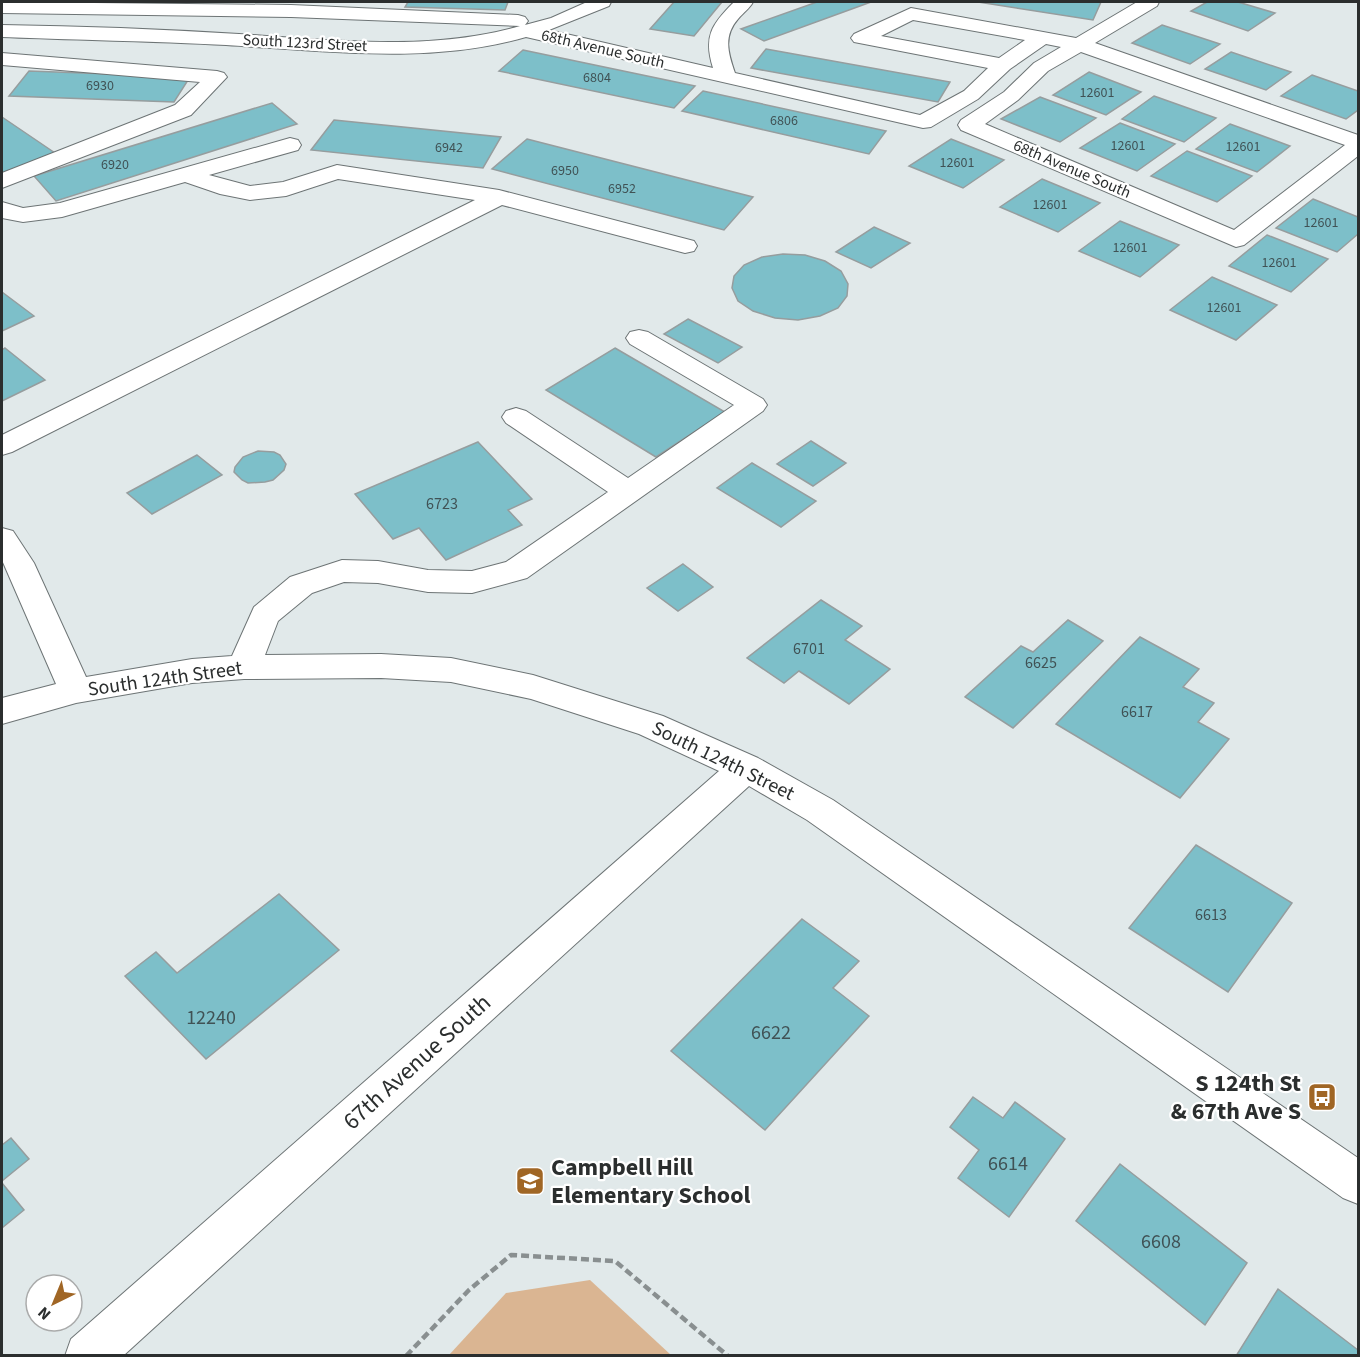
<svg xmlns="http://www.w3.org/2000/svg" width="1360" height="1357" viewBox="0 0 1360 1357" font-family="'Source Sans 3',sans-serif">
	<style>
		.green { fill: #dab592 }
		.building { fill: #7dbfc9; stroke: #969d9e; stroke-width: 1.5 }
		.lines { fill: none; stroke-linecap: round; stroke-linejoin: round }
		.minor-casing { stroke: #6d7475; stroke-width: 2 }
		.path { stroke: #898f90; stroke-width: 4.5; stroke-dasharray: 8 4; stroke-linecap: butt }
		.minor { fill: #fff; fill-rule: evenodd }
		.labels { text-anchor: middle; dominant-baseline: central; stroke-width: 4.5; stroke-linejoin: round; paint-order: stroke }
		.far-number-label { font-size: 14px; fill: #405255 }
		.far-street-label { font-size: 16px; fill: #2b2e2e; stroke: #fff }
		.number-label { font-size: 16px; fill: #405255 }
		.street-label { font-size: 20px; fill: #2b2e2e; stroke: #fff }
		.near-number-label { font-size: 20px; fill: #405255 }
		.near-street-label { font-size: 24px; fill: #2b2e2e; stroke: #fff }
		.near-poi-label { font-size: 24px; font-weight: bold; fill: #2b2e2e; stroke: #fff; text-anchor: end }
	</style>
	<rect width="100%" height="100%" fill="#e1e9ea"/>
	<polygon class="green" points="590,1280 671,1355 449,1355 506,1293"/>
	<g class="building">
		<polygon points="408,2 508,2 505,10 405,7"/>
		<polygon points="674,2 722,2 694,36 650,29"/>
		<polygon points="817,2 871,2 764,41 741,29"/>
		<polygon points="978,2 1101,2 1093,20"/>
		<polygon points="1207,2 1238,2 1275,13 1248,31 1191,11"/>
		<polygon points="1162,25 1220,44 1190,64 1132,43"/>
		<polygon points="766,49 950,82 938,102 751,68"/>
		<polygon points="523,50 695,86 674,108 499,71"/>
		<polygon points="1231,52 1291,72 1266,90 1205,69"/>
		<polygon points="29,71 190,77 174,102 9,96"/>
		<polygon points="1089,72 1141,92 1106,115 1053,95"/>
		<polygon points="1312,75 1358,91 1358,110 1346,119 1281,96"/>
		<polygon points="703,91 886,131 869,154 682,111"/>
		<polygon points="1154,96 1216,118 1184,142 1122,119"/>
		<polygon points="1040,97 1096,118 1060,142 1001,119"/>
		<polygon points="272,103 297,124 56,201 34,176"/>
		<polygon points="2,117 58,155 7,176 2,172"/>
		<polygon points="334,120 501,137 483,168 311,150"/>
		<polygon points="1120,123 1175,144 1137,171 1080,148"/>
		<polygon points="1230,124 1290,146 1257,172 1196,149"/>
		<polygon points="527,139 753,197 724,230 492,169"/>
		<polygon points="951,139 1004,160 963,188 909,166"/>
		<polygon points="1187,151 1252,176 1217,202 1151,176"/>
		<polygon points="1042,179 1100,203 1058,232 1000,207"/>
		<polygon points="1313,199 1358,217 1358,234 1337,252 1276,228"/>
		<polygon points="1120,221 1179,245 1140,277 1079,251"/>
		<polygon points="874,227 910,243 871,268 836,252"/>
		<polygon points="1267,235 1328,259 1291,292 1229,266"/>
		<polygon points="783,254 805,255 825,261 841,271 848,284 847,296 838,308 820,316 798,320 775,318 753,311 738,301 732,288 734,276 744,265 762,257"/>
		<polygon points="1212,277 1277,305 1236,340 1170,310"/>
		<polygon points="2,292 34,316 2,331"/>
		<polygon points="688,319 742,347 718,363 664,334"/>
		<polygon points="5,348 45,380 2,401 2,350"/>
		<polygon points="615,348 725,412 656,457 546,390"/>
		<polygon points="811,441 846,463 813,486 777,464"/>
		<polygon points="478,442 532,499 508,510 522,525 446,560 419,528 393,539 355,494"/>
		<polygon points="258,451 274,452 280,455 286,464 284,470 273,480 265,482 248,483 242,480 234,472 235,467 243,457"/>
		<polygon points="197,455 222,475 152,514 127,493"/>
		<polygon points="752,463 816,501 781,527 717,488"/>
		<polygon points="683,564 713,587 678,611 647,588"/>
		<polygon points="821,600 862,626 845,640 890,669 849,704 799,671 784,683 747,658"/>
		<polygon points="1068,620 1103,641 1013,728 965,697 1021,646 1033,652"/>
		<polygon points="1140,637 1199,669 1183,687 1214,703 1198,722 1229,739 1180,798 1056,724"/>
		<polygon points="1196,845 1292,903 1228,992 1129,928"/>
		<polygon points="279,894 339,950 206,1059 125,976 156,952 177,973"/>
		<polygon points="802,919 859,961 833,988 869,1016 765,1130 671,1051"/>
		<polygon points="973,1097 1003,1118 1015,1102 1065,1139 1009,1217 958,1178 979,1150 950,1127"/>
		<polygon points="11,1138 29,1159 2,1181 2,1145"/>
		<polygon points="1120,1164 1247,1263 1205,1325 1076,1221"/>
		<polygon points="2,1183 24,1210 2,1228"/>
		<polygon points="1278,1289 1358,1350 1358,1356 1236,1356"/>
	</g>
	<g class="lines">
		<g class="minor-casing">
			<g id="minor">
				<path d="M2,2L291,5L518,15L525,17L528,21L525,25L551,18L587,2H611L609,6L549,30L713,68C703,36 712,24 734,2H753C750,8 743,13 738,19C723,36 728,53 735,73L920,115L964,91L988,68L854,42L851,38L854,34L911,8L1076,38L1137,2H1159L1157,6L1095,43L1358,135V156L1244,245L1236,247L961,130L958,125L961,120L1004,92L1034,63L1061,47L1046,44L1010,69L978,99L931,127L923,128L526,37C430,65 324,51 226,45C151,41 76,40 2,37V25C81,26 160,29 239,34C330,40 430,52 520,26L291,17L2,13ZM913,20L1025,40L999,58L881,36ZM1081,52L1345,145L1234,230L985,124L1018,100L1048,71Z"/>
				<polygon points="2,53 217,71 224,73 227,77 191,115 2,188 2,173 175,105 200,82 2,65"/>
				<polygon points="290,138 298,140 301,145 298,150 209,175 250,186 283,182 337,165 499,190 694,241 697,246 694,251 685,253 502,205 12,452 2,455 2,435 475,200 338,179 286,196 250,200 220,194 185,182 62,217 23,222 2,218 2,202 23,208 60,203"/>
				<polygon points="639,330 648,332 763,399 767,405 763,411 527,578 472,593 428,592 378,583 344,582 312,593 278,621 265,655 381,654 451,658 533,675 663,716 758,758 833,800 1358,1158 1358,1204 1343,1198 807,820 749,786 123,1356 65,1356 71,1339 719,771 639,734 531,699 451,682 381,678 244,679 192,683 76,703 2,724 2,698 56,684 2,560 2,528 13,531 34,563 86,677 192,659 232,656 254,607 290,577 342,560 378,561 428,570 472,571 506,562 608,492 506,423 502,417 506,411 516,408 526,411 628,478 734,405 630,344 626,338 630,332"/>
			</g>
		</g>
		<polyline class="path" points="406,1356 469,1290 511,1255 615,1261 728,1356"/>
		<use href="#minor" class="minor"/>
	</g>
	<defs>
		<g id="bus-square" transform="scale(1.5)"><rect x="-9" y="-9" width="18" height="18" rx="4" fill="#a06625" stroke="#fff"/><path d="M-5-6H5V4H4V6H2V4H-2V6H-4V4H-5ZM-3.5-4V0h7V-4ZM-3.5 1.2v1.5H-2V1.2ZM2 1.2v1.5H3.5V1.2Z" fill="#fff"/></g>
		<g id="school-square" transform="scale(1.5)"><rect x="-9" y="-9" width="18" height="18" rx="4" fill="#a06625" stroke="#fff"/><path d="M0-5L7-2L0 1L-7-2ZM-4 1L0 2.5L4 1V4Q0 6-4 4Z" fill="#fff"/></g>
	</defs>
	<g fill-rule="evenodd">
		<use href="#bus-square" x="1322" y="1097"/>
		<use href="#school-square" x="530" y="1181"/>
	</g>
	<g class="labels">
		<g class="far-number-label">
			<text x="597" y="78">6804</text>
			<text x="100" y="86">6930</text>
			<text x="1097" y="93">12601</text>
			<text x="784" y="121">6806</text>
			<text x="1128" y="146">12601</text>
			<text x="1243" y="147">12601</text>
			<text x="449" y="148">6942</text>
			<text x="957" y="163">12601</text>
			<text x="115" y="165">6920</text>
			<text x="565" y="171">6950</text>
			<text x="622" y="189">6952</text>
			<text x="1050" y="205">12601</text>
			<text x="1321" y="223">12601</text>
			<text x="1130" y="248">12601</text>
			<text x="1279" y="263">12601</text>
			<text x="1224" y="308">12601</text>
		</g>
		<g class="far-street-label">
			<text transform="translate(305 43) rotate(3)">South 123rd Street</text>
			<text transform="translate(603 49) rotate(13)">68th Avenue South</text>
			<text transform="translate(1072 169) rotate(23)">68th Avenue South</text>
		</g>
		<g class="number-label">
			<text x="442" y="504">6723</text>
			<text x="809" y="649">6701</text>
			<text x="1041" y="663">6625</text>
			<text x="1137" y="712">6617</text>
			<text x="1211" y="915">6613</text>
		</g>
		<g class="street-label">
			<text transform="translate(165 679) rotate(-8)">South 124th Street</text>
			<text transform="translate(723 761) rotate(26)">South 124th Street</text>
		</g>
		<g class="near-number-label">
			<text x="211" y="1018">12240</text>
			<text x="771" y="1033">6622</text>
			<text x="1008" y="1164">6614</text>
			<text x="1161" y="1242">6608</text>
		</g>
		<g class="near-street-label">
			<text transform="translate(417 1062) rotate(-42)">67th Avenue South</text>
		</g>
		<g class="near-poi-label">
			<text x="1301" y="1083">S 124th St<tspan x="1301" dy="28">&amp; 67th Ave S</tspan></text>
			<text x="551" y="1167" text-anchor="start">Campbell Hill<tspan x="551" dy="28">Elementary School</tspan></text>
		</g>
	</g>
	<rect width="1360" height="1357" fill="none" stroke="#2b2e2e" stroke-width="6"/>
	<g transform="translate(54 1303) rotate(223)"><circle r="28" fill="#ffffff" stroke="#aaabab" stroke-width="1.5"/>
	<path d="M0-4.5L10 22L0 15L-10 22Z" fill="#a06625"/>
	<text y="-9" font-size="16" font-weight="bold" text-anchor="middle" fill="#2b2e2e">N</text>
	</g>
</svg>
